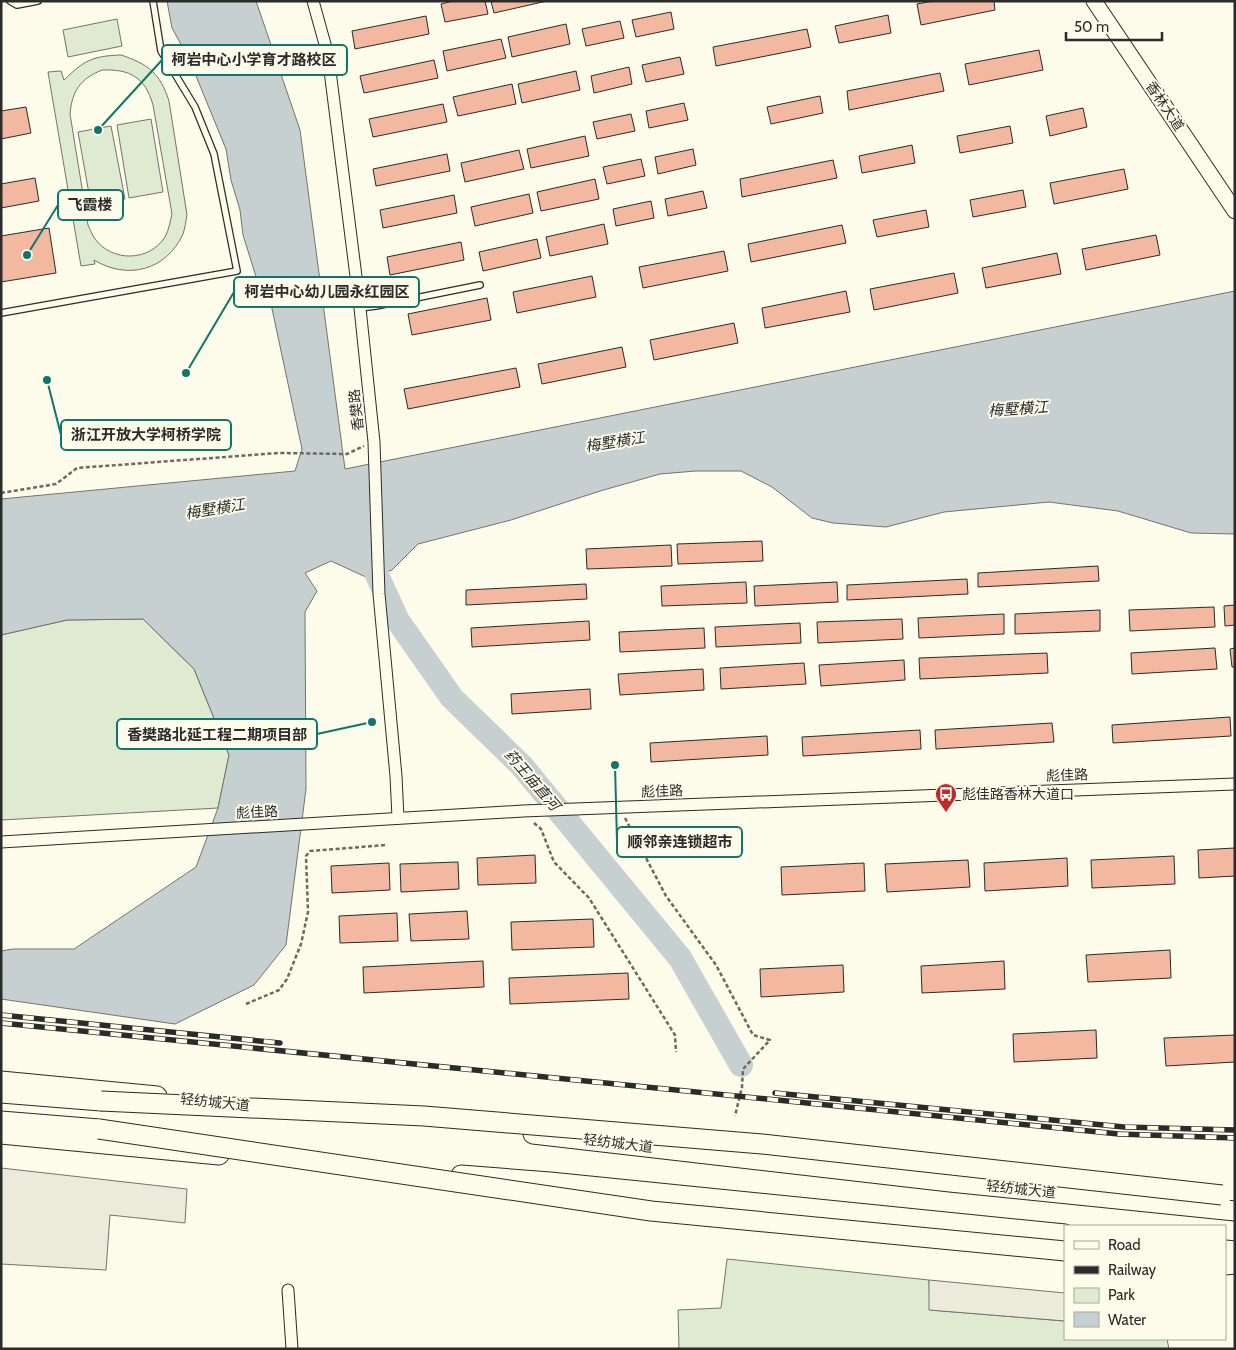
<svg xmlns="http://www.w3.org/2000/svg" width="1236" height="1350" viewBox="0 0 1236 1350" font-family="Cabin,'Noto Sans SC',sans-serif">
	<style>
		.green { fill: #deebd1; stroke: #74746e; fill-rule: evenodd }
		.parking { fill: #eceadb; stroke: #74746e }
		.water { fill: #c7d0d0; stroke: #74746e }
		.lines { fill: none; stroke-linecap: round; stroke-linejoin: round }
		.river { stroke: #c7d0d0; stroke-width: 24 }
		.building { fill: #f2b8a0; stroke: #2b2b2b }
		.service-casing { stroke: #2b2b2b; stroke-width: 8 }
		.minor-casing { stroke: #2b2b2b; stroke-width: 13 }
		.tertiary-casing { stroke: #2b2b2b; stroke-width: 17 }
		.primary-casing { stroke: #2b2b2b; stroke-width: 21 }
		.trunk-casing { stroke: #2b2b2b; stroke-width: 21 }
		.path { stroke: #6a6964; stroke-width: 2.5; stroke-dasharray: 4 2.5; stroke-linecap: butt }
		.service { stroke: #fdfbea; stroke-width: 5.5 }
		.minor { stroke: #fdfbea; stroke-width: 11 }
		.tertiary { stroke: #fdfbea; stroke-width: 15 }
		.primary { stroke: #fdfbea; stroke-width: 19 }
		.trunk { stroke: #fdfbea; stroke-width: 19 }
		.rail-casing { stroke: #2b2b2b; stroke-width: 5.5 }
		.rail { stroke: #fdfbea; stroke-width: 4; stroke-dasharray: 11; stroke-linecap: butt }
		.trunk-bridge-casing { stroke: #2b2b2b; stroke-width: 21; stroke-linecap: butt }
		.trunk-bridge { stroke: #fdfbea; stroke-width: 19 }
		.labels { text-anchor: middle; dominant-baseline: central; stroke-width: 4; stroke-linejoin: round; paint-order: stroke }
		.street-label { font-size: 14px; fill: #2b2b2b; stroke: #fdfbea }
		.poi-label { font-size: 14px; fill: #2b2b2b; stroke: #fdfbea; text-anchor: start }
		.water-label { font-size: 15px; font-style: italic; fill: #2b2b2b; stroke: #fdfbea }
		.leader { fill: none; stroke: #0f766e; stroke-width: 2 }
		.callout-dot { fill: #0f766e; stroke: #fdfbea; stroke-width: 2 }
		.callout { fill: #fdfbea; stroke: #0f766e; stroke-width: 2 }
		.callout-label { font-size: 15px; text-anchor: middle; font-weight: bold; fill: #2b2b2b }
	</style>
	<rect width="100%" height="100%" fill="#fdfbea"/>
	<g class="green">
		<polygon points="117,19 122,46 68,57 63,30"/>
		<path d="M121,55C148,64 160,73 169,101L187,215C186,221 185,228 183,234C166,271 127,280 94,260L95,264L81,266L48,72L61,71L64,80C84,61 91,56 121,55ZM102,70C130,69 145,77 153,105L172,214C170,222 169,230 165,237C149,262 112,262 95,239C92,235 90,229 88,225L70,114C72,91 80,79 102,70Z"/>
		<polygon points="151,119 163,192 129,198 117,125"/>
		<polygon points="111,126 125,199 91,205 78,132"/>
		<polygon points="143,619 194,669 229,755 218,808 1,820 1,635 67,620"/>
		<polygon points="727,1259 929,1280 930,1310 1065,1321 1065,1339 1167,1339 1169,1349 679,1349 678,1310 721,1308"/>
	</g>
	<g class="parking">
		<polygon points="1,1168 187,1189 185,1223 110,1215 106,1270 1,1264"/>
		<polygon points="929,1280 1065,1293 1065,1321 929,1310"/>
	</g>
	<polygon class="water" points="167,1 256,1 300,130 345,469 1235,291 1235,534 1191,533 1118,511 1049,502 944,512 886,527 833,523 812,518 772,487 741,471 696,471 660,474 600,491 511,520 418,544 392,570 368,578 331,561 305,573 317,591 305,612 306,789 286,945 254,985 175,1024 1,999 1,951 13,949 74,949 196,867 218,808 229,755 194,669 143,619 67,620 1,635 1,499 295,471 302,449 268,290 258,283 243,235 240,210 231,180 226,149 189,59 172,28"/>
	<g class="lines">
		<polyline class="river" points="371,562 398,621 452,698 522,766 680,958 741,1065"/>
	</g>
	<g class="building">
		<polygon points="453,1 485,1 488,14 445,22 441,4"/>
		<polygon points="491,1 547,1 494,13"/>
		<polygon points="933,1 994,1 995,10 921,25 917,4"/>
		<polygon points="671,12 674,29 636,37 632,20"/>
		<polygon points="888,15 891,33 839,43 835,26"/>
		<polygon points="426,16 429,34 355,49 352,31"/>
		<polygon points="620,21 624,38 586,46 582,29"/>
		<polygon points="566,24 570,44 512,57 508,37"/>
		<polygon points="807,29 811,47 716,66 713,47"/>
		<polygon points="501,39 506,58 447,71 443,51"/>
		<polygon points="1039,50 1043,70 969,85 965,64"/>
		<polygon points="680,57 684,74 646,82 642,65"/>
		<polygon points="434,60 438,78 364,93 360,76"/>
		<polygon points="629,67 632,84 594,93 591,76"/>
		<polygon points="576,71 580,90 522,103 518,84"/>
		<polygon points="940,73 944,91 849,110 847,91"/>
		<polygon points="512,84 516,104 458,116 453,97"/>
		<polygon points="820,96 823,113 771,124 767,107"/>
		<polygon points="684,103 688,120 649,128 646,111"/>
		<polygon points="443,104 447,122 373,137 369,119"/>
		<polygon points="26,107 31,133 1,139 1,111"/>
		<polygon points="1083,108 1087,127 1050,136 1046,116"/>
		<polygon points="631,114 635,131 597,139 593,122"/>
		<polygon points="1010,126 1013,143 960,153 957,136"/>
		<polygon points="585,136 589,156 531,168 527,149"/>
		<polygon points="912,145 915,163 862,173 859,156"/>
		<polygon points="693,149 696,165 658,174 655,157"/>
		<polygon points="519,150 524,169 465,182 461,163"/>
		<polygon points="447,154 450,171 376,186 373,169"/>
		<polygon points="641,159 645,176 607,184 603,167"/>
		<polygon points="833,160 837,178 742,197 740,179"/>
		<polygon points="1124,169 1128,189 1054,204 1050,183"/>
		<polygon points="35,178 39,201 1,208 1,184"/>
		<polygon points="595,179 599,199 541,211 537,192"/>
		<polygon points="1023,190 1026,207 973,217 970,200"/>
		<polygon points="703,191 707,208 668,216 665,199"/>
		<polygon points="529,194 533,213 475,226 471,207"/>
		<polygon points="454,195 457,213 383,228 380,210"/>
		<polygon points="651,201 654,218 616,226 613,209"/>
		<polygon points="926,210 929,227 877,237 873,220"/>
		<polygon points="604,224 608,244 550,256 546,237"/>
		<polygon points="842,225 846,243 751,262 748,244"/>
		<polygon points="49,228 56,273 1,282 1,236"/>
		<polygon points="1156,235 1160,255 1086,270 1082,249"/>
		<polygon points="537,239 541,258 483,271 479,252"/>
		<polygon points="461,242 464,260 390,275 387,257"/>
		<polygon points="724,251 728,271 643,288 639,267"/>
		<polygon points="1057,253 1061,274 986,288 982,268"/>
		<polygon points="954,273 958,293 874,310 870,289"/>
		<polygon points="592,276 596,297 517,313 513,292"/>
		<polygon points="846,291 850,312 765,328 762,308"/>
		<polygon points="487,298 491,320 412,335 408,314"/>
		<polygon points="734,323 738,343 654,360 650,340"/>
		<polygon points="622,347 626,367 542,384 538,364"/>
		<polygon points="516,368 520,387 408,409 404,389"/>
		<polygon points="762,541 763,561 678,564 677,544"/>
		<polygon points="671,545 672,566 587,569 586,549"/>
		<polygon points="1098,566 1099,581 978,587 978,573"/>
		<polygon points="967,579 968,594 847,600 847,585"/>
		<polygon points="746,582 747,603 662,606 661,586"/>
		<polygon points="837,582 838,602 755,606 754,586"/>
		<polygon points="586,584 587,599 466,605 466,590"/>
		<polygon points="1235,605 1235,625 1225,626 1224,606"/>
		<polygon points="1214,607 1215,627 1130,631 1129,610"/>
		<polygon points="1100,610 1100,631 1015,634 1015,614"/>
		<polygon points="1004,614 1004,634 919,638 918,618"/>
		<polygon points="902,619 903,639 818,643 817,622"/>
		<polygon points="589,621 590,640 472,647 471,628"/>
		<polygon points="800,623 801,643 716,647 715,627"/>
		<polygon points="704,628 705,648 620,652 619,632"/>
		<polygon points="1215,648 1217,669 1132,674 1131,653"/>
		<polygon points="1235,648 1235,667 1232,667 1230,649"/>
		<polygon points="1047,653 1048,673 920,679 919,658"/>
		<polygon points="904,660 905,680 821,686 819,665"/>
		<polygon points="804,663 806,684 721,689 720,668"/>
		<polygon points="703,669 704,690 620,695 618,674"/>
		<polygon points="590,689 591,709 512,714 511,694"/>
		<polygon points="1230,717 1231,736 1113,743 1112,725"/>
		<polygon points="1052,723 1054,742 936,749 935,730"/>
		<polygon points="920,730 921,749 803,756 802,737"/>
		<polygon points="767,736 768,755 651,762 650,743"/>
		<polygon points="1235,848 1235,876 1199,878 1198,850"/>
		<polygon points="535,855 536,883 478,885 477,858"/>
		<polygon points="1174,856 1175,884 1092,888 1091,860"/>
		<polygon points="1067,858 1068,886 985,891 984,863"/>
		<polygon points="968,860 970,887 887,892 885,864"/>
		<polygon points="458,862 459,889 401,892 400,864"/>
		<polygon points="389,863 390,890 332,893 331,866"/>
		<polygon points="864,863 865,891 782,895 781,867"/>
		<polygon points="467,911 469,939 411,941 409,914"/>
		<polygon points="397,913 398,941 340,943 339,916"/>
		<polygon points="593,919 594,947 512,950 511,922"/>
		<polygon points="1170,950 1171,978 1088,982 1086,955"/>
		<polygon points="483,961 484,987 364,993 363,967"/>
		<polygon points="1004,961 1005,989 922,993 921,966"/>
		<polygon points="843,965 844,992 761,997 760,969"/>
		<polygon points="628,973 629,999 510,1004 509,978"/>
		<polygon points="1096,1030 1097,1058 1014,1062 1013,1034"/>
		<polygon points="1235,1035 1235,1062 1166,1066 1164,1038"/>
	</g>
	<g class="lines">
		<g class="service-casing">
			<g id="service">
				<polyline points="10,1 17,5 38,1"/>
				<polyline points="360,308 376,306 480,285"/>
				<polyline points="1,313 237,271 214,154 195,107 161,51 153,1"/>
			</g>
		</g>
		<g class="minor-casing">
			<g id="minor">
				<polyline points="313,1 328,55 360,308 374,442 379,594 396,776 398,818"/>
				<polyline points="1,842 523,811 1235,784"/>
				<polyline points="288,1290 292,1349"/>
			</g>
		</g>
		<g class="tertiary-casing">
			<polyline id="tertiary" points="1094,1 1235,211"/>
		</g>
		<g class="primary-casing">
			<g id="primary">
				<polyline points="1,1081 157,1096"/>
				<polyline points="1,1134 219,1155"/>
				<polyline points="533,1134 950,1182 1235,1211"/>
				<polyline points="461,1175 550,1182 1065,1234"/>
				<polyline points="1225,1250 1235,1251"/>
			</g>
		</g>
		<g class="trunk-casing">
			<g id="trunk">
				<polyline points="1,1093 101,1101"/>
				<polyline points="1,1121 99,1129"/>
				<polyline points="1225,1265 1235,1264"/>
			</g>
		</g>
		<g class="path">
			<polyline points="1,493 56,484 77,468 279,453 347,454 364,446"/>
			<polyline points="625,818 666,896 716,965 753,1035 770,1040 743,1069 742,1087 735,1116"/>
			<polyline points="534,823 541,829 554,862 589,898 675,1035 676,1052"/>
			<polyline points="246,1004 279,990 287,979 301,944 308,912 306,856 310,851 386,845"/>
		</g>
		<use href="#service" class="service"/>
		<use href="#minor" class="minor"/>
		<use href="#tertiary" class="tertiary"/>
		<use href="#primary" class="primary"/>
		<use href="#trunk" class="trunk"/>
		<g class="rail-casing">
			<g id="rail">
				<polyline points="1,1015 280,1043"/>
				<polyline points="1,1023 1119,1134 1235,1138"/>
				<polyline points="775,1093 1124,1127 1235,1130"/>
			</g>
		</g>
		<use href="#rail" class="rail"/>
		<g class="trunk-bridge-casing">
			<g id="trunk-bridge">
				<polyline points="101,1101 424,1116 762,1144 1222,1195"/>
				<polyline points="99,1129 651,1211 1065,1251"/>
			</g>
		</g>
		<use href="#trunk-bridge" class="trunk-bridge"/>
	</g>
	<defs>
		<g id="bus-pin" transform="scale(1.125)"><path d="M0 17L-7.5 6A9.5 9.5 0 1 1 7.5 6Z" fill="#c62828" stroke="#fdfbea"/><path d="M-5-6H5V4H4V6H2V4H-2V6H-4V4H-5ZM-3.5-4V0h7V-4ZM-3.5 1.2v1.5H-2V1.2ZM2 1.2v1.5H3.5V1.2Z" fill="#fff"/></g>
	</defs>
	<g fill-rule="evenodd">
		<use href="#bus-pin" x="946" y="794"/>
	</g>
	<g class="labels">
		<g class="street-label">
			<text transform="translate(1165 106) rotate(56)">香林大道</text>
			<text transform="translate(356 410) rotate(-96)">香樊路</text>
			<text transform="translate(1067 775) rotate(-2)">彪佳路</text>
			<text transform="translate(662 791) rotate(-2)">彪佳路</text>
			<text transform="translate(257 812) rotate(-3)">彪佳路</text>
			<text transform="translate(215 1102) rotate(6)">轻纺城大道</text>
			<text transform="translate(618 1143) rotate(7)">轻纺城大道</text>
			<text transform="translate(1021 1189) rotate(6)">轻纺城大道</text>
		</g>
		<g class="poi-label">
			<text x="962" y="794">彪佳路香林大道口</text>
		</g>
		<g class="water-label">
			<text transform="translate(1018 409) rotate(-4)">梅墅横江</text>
			<text transform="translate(615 442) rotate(-9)">梅墅横江</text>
			<text transform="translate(215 509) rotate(-9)">梅墅横江</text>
			<text transform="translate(532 780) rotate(49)">药王庙直河</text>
		</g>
	</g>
	<path class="leader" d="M98 130L162 60M27 255L58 205M186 373L234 292M47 380L61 435M372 722L317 734M615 765L617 842"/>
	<g class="callout-dot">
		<circle cx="98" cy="130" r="5"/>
		<circle cx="27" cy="255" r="5"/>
		<circle cx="186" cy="373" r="5"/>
		<circle cx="47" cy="380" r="5"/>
		<circle cx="372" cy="722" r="5"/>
		<circle cx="615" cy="765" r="5"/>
	</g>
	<g class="callout">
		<rect x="162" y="45" width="185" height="30" rx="5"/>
		<rect x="58" y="190" width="65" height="30" rx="5"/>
		<rect x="234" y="277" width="185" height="30" rx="5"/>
		<rect x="61" y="420" width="170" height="30" rx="5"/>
		<rect x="117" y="719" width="200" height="30" rx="5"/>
		<rect x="617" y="827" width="125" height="30" rx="5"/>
	</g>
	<g class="callout-label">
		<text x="254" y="65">柯岩中心小学育才路校区</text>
		<text x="90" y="210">飞霞楼</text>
		<text x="327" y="297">柯岩中心幼儿园永红园区</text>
		<text x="146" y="440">浙江开放大学柯桥学院</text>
		<text x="217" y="740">香樊路北延工程二期项目部</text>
		<text x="680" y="847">顺邻亲连锁超市</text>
	</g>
	<rect width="1236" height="1350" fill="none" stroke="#2b2b2b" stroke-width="5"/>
	<rect x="1064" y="1225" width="162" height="115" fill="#fdfbea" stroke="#a9a89e"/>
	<rect x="1074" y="1241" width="25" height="8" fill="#fdfbea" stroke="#a9a89e"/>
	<text x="1108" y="1250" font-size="15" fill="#2b2b2b">Road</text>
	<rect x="1074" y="1266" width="25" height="8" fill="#2b2b2b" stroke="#a9a89e"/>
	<text x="1108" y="1275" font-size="15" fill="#2b2b2b">Railway</text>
	<rect x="1074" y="1288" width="25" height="15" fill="#deebd1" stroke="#a9a89e"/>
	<text x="1108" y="1300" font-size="15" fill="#2b2b2b">Park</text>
	<rect x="1074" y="1312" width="25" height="15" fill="#c7d0d0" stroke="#a9a89e"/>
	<text x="1108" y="1325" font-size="15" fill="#2b2b2b">Water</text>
	<path d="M1066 32v8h96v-8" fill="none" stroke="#2b2b2b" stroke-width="2.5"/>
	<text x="1074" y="32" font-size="15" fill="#2b2b2b" stroke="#fdfbea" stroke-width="4" paint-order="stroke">50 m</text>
</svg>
